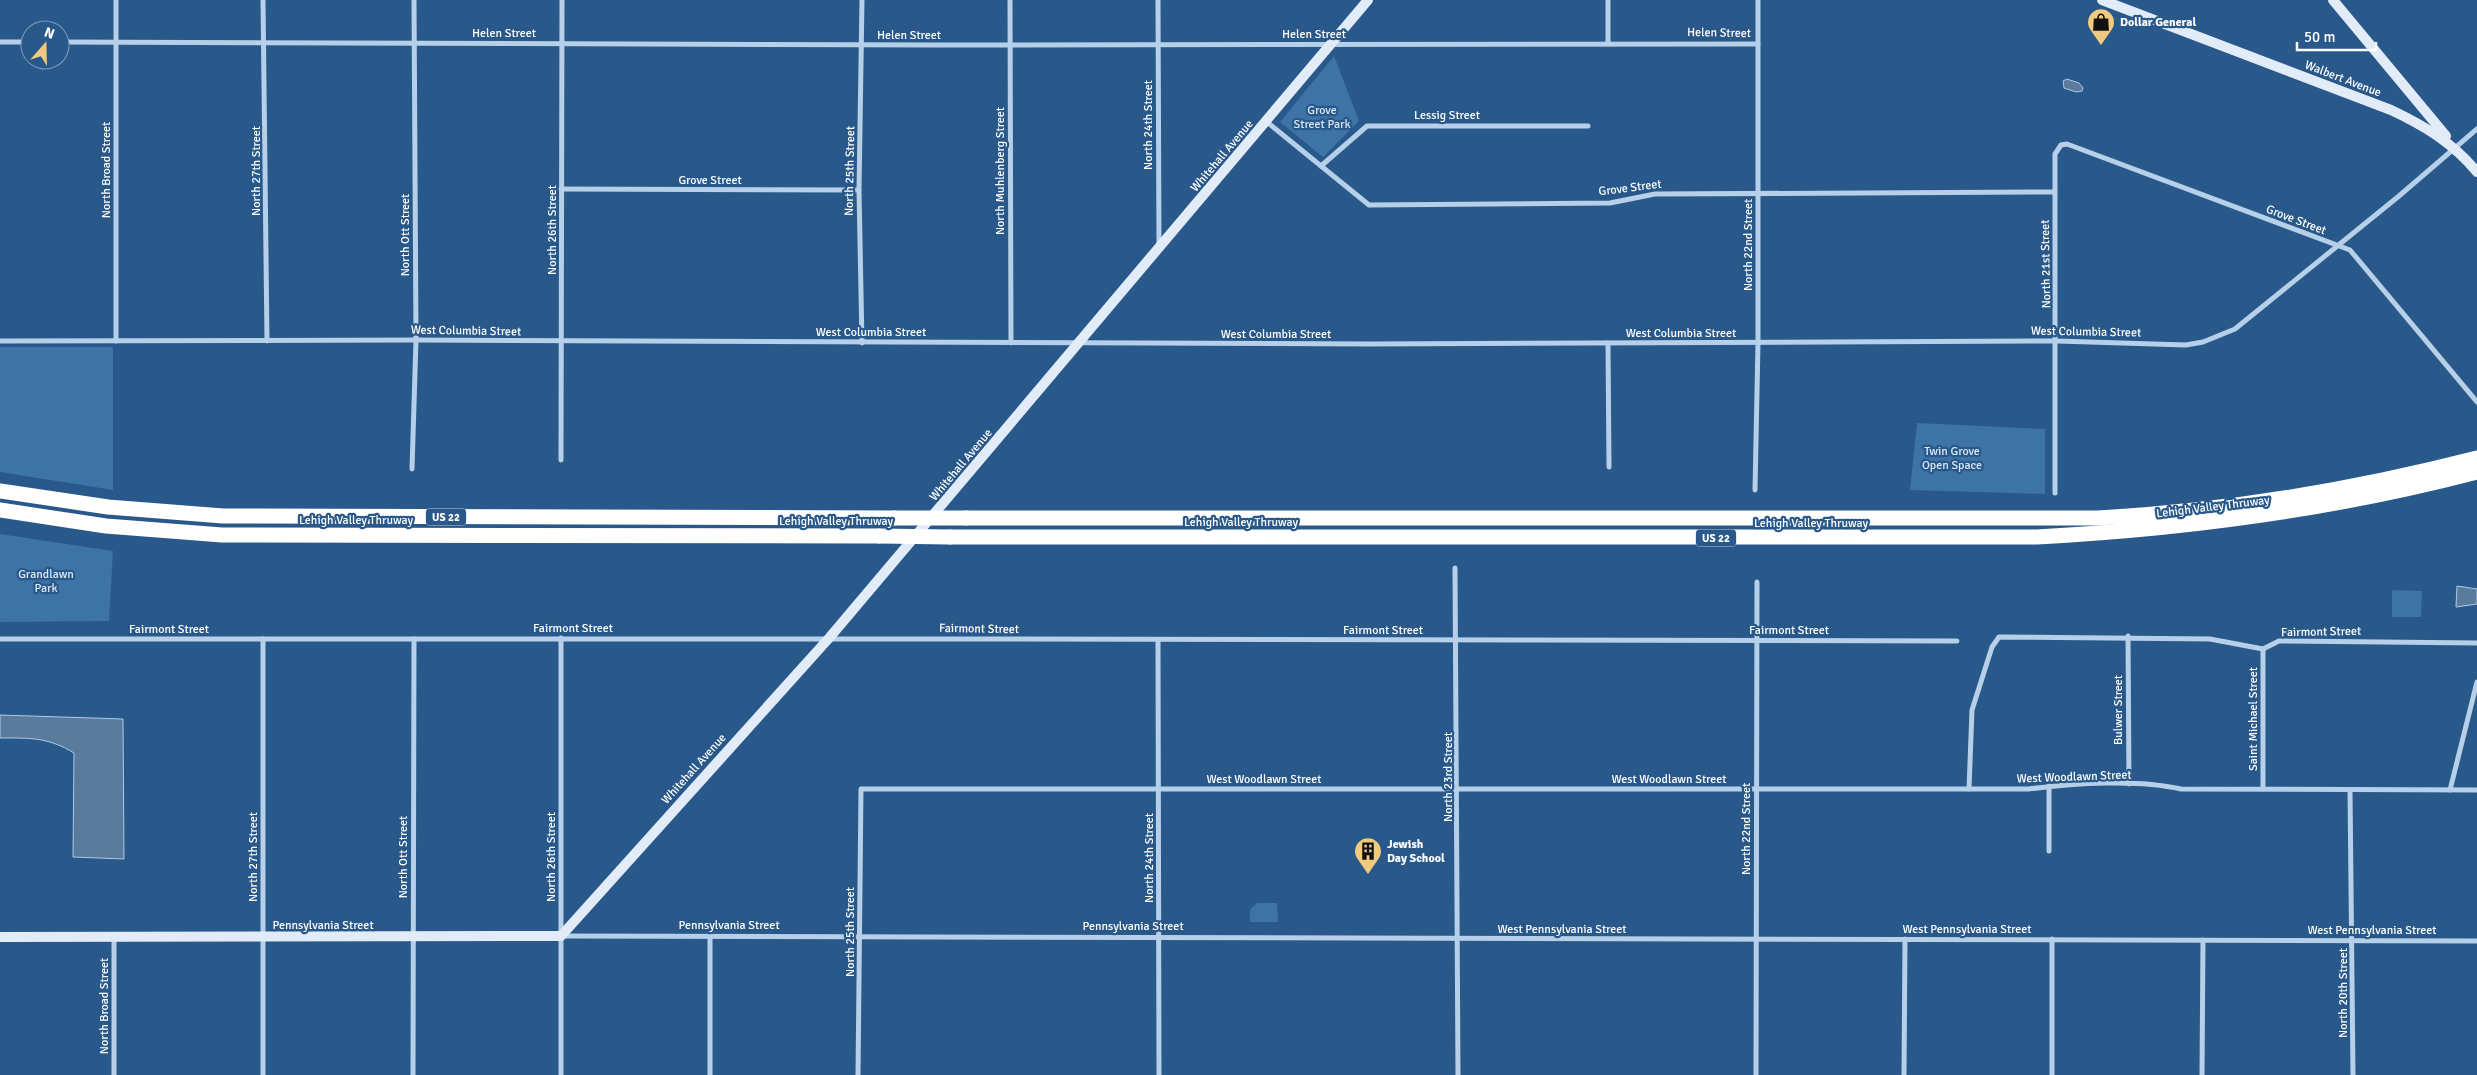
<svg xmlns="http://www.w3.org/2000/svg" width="2477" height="1075" viewBox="0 0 2477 1075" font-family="Signika,sans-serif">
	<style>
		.green { fill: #3e73a6 }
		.water { fill: #5b7b9c; stroke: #accbe9 }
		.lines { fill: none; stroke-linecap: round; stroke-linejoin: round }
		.street { stroke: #b7d0e9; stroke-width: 5 }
		.secondary { stroke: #e1ecf8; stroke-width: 10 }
		.highway { stroke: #fff; stroke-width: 15 }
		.highway-bridge { stroke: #fff; stroke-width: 15 }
		.labels { text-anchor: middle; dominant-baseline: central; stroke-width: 4.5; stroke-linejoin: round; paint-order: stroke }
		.shield { fill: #29588a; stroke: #bfcddc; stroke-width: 1 }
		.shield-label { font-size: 11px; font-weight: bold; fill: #fff }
		.poi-label { font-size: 12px; font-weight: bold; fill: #fff; stroke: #29588a; text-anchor: start }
		.street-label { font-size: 12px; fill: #fff; stroke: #29588a }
		.park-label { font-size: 12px; fill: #dbe9f7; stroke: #29588a }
	</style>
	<rect width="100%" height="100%" fill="#29588a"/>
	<g class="green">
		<polygon points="1334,56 1359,121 1323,157 1280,122"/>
		<polygon points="0,347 113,347 113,490 0,472"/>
		<polygon points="1917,423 2045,429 2045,494 1910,490"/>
		<polygon points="0,534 113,551 109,621 0,622"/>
		<polygon points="2392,590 2422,591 2421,617 2392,617"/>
		<polygon points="1257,903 1277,903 1278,922 1250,922 1250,910"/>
	</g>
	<g class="water">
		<polygon points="2067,79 2079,83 2083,88 2082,91 2076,92 2064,88 2063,81"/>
		<polygon points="2457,586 2477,589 2477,604 2456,607"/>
		<path d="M0,715L123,719L124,859L73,857L74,753C48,737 29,738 0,738Z"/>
	</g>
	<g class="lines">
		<g class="street">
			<polyline points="263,0 267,341"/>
			<polyline points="1010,0 1011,343"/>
			<polyline points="1158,0 1159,247"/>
			<polyline points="0,42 30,42"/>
			<polyline points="60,42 937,45 1758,44"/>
			<polyline points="1608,42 1608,0"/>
			<polyline points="1267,122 1369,205 1610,203 1655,194 2055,192"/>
			<polyline points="1321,166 1367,126 1588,126"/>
			<polyline points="561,189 859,190"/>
			<polyline points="0,341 416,340 1371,344 2057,341 2186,345 2203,342 2235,329 2399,196 2477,129"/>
			<polyline points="116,341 116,0"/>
			<polyline points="862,343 859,190 862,0"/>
			<polyline points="1608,343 1609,467"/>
			<polyline points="561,460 562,0"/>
			<polyline points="412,469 416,340 414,0"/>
			<polyline points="1755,490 1758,343 1758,0"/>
			<polyline points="2055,493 2055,154 2061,145 2067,144 2350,250 2477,402"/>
			<polyline points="1455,568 1458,1075"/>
			<polyline points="2128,636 2129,784"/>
			<polyline points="561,638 561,1075"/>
			<path d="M0,639C652,639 1305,638 1957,641"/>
			<polyline points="1158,640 1159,1075"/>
			<polyline points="2263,649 2263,789"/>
			<polyline points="2049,786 2049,851"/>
			<polyline points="1969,789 1972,710 1992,647 1999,637 2210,639 2263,649 2279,641 2477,643"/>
			<polyline points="2350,790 2353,1075"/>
			<polyline points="2450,790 2477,682"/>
			<polyline points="563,936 2477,941"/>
			<polyline points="710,938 710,1075"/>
			<polyline points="114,1075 114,937"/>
			<polyline points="263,1075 263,639"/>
			<polyline points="413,1075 414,639"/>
			<path d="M858,1075L861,789H2029C2074,783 2138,779 2181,789L2477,790"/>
			<polyline points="1756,1075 1757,582"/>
			<polyline points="1904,1075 1905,939"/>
			<polyline points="2052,1075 2052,939"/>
			<polyline points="2202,1075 2203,940"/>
		</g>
		<g class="secondary">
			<path d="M2102,0L2391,110C2425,126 2453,143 2477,172"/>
			<polyline points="2333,0 2446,136"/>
			<polyline points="0,937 561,936 830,637 1368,0"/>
		</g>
		<g class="highway">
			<polyline points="0,491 108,507 223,516 894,518"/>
			<polyline points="0,510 106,526 222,535 879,536"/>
			<path d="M966,518H2098C2227,511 2352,490 2477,458"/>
			<path d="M950,537H2037C2186,529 2332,510 2477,472"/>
		</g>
		<g class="highway-bridge">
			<polyline points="894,518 966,518"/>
			<polyline points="879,536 950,537"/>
		</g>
	</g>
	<defs>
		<g id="shop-pin" transform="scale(1.4375)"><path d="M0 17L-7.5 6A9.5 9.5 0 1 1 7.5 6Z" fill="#f0ca7e" stroke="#29588a"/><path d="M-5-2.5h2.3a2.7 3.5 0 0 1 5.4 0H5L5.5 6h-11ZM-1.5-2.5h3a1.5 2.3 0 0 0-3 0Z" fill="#111"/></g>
		<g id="building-pin" transform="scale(1.4375)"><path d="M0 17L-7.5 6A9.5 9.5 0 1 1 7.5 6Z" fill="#f0ca7e" stroke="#29588a"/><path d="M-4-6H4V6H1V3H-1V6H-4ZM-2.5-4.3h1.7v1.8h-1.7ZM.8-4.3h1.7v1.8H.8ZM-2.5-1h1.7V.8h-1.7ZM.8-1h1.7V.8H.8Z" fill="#111"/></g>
	</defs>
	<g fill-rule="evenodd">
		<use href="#shop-pin" x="2101" y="22"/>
		<use href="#building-pin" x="1368" y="851"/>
	</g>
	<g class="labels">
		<g class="shield">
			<rect x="426" y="508.5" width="40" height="17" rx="4"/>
			<rect x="1696" y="529.5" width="40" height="17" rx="4"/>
		</g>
		<g class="shield-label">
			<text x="446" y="517">US 22</text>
			<text x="1716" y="538">US 22</text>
		</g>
		<g class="poi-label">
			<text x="2120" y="22">Dollar General</text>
			<text x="1387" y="844">Jewish<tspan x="1387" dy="14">Day School</tspan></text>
		</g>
		<g class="street-label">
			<text x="504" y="33">Helen Street</text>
			<text transform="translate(1719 33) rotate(1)">Helen Street</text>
			<text x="1314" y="34">Helen Street</text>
			<text x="909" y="35">Helen Street</text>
			<text transform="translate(2343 79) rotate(21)">Walbert Avenue</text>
			<text x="1447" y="115">Lessig Street</text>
			<text transform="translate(1148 125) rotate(-90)">North 24th Street</text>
			<text transform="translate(1222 156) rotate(-50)">Whitehall Avenue</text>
			<text transform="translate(106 170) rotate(-90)">North Broad Street</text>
			<text transform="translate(256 171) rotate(-90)">North 27th Street</text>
			<text transform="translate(850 171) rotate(-89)">North 25th Street</text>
			<text transform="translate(1000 171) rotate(-90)">North Muhlenberg Street</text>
			<text x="710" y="180">Grove Street</text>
			<text transform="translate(1630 188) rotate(-7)">Grove Street</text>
			<text transform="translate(2296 220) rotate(21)">Grove Street</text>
			<text transform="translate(552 230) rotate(-90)">North 26th Street</text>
			<text transform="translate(405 235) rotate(-90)">North Ott Street</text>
			<text transform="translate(1748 245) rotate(-90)">North 22nd Street</text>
			<text transform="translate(2046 264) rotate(-91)">North 21st Street</text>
			<text transform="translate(466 331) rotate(1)">West Columbia Street</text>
			<text x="871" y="332">West Columbia Street</text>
			<text transform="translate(2086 332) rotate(1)">West Columbia Street</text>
			<text x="1681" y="333">West Columbia Street</text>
			<text x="1276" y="334">West Columbia Street</text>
			<text transform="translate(961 465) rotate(-50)">Whitehall Avenue</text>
			<text transform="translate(2213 507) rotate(-7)">Lehigh Valley Thruway</text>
			<text x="356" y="520">Lehigh Valley Thruway</text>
			<text x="836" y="521">Lehigh Valley Thruway</text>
			<text x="1241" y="522">Lehigh Valley Thruway</text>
			<text x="1811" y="523">Lehigh Valley Thruway</text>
			<text x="573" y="628">Fairmont Street</text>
			<text x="169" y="629">Fairmont Street</text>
			<text transform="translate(979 629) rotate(1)">Fairmont Street</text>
			<text x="1383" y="630">Fairmont Street</text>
			<text x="1789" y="630">Fairmont Street</text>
			<text transform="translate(2321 632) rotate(-1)">Fairmont Street</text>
			<text transform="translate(2118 710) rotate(-90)">Bulwer Street</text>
			<text transform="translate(2253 719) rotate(-90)">Saint Michael Street</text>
			<text transform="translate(694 769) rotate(-48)">Whitehall Avenue</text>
			<text transform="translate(1448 777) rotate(-90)">North 23rd Street</text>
			<text transform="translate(2074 777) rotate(-2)">West Woodlawn Street</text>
			<text x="1264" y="779">West Woodlawn Street</text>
			<text x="1669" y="779">West Woodlawn Street</text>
			<text transform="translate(1746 829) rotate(-90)">North 22nd Street</text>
			<text transform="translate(253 857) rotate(-90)">North 27th Street</text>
			<text transform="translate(403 857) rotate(-90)">North Ott Street</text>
			<text transform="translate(551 857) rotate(-90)">North 26th Street</text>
			<text transform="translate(1149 858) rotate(-90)">North 24th Street</text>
			<text x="323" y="925">Pennsylvania Street</text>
			<text x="729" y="925">Pennsylvania Street</text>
			<text x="1133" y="926">Pennsylvania Street</text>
			<text x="1562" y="929">West Pennsylvania Street</text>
			<text x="1967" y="929">West Pennsylvania Street</text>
			<text x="2372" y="930">West Pennsylvania Street</text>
			<text transform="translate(850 932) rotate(-90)">North 25th Street</text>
			<text transform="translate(2343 993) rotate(-90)">North 20th Street</text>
			<text transform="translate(104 1006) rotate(-90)">North Broad Street</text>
		</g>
		<g class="park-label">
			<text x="1322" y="110">Grove<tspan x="1322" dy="14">Street Park</tspan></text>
			<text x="1952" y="451">Twin Grove<tspan x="1952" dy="14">Open Space</tspan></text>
			<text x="46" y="574">Grandlawn<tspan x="46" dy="14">Park</tspan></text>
		</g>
	</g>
	<g transform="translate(45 45) rotate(20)"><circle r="24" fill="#29588a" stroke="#7f9bb9"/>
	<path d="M0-4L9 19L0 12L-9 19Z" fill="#f0ca7e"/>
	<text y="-8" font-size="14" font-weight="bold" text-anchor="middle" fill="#ffffff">N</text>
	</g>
	<path d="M2297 42v8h79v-8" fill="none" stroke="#ffffff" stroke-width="2.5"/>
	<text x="2304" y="42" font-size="15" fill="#ffffff" stroke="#29588a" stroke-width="4" paint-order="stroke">50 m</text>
</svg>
